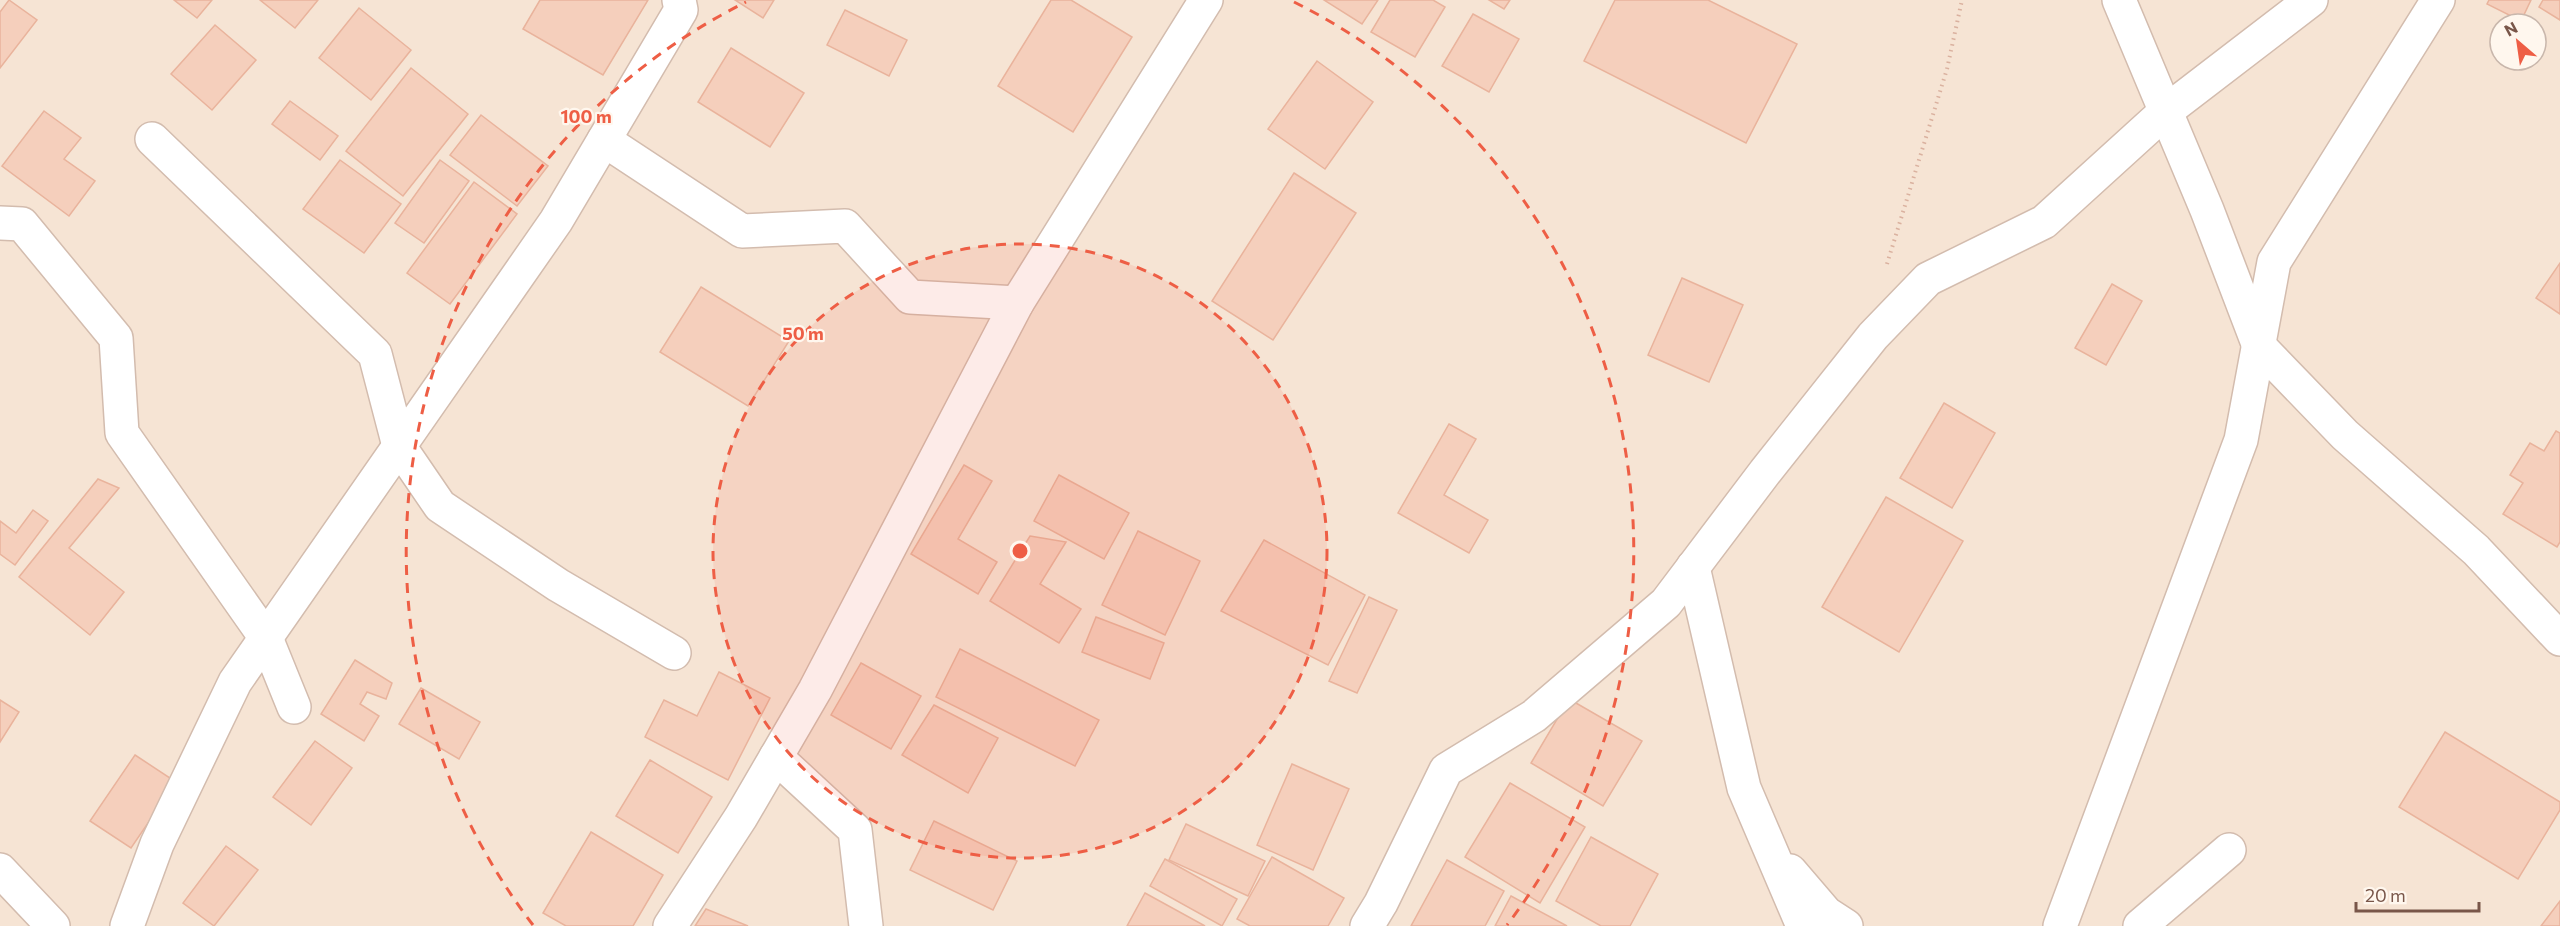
<svg xmlns="http://www.w3.org/2000/svg" width="2560" height="926" viewBox="0 0 2560 926" font-family="Commissioner,sans-serif">
	<style>
		.residential { fill: #f6e4d4; fill-rule: evenodd }
		.building { fill: #f5cfbc; stroke: #e9b39c; stroke-width: 1.5 }
		.lines { fill: none; stroke-linecap: round; stroke-linejoin: round }
		.minor-casing { stroke: #d3bcae; stroke-width: 36 }
		.path { stroke: #dab19f; stroke-width: 4; stroke-dasharray: 1.5 4.5; stroke-linecap: butt }
		.minor { stroke: #fff; stroke-width: 33 }
		.ring { fill: none; stroke: #ee5e45; stroke-width: 3; stroke-dasharray: 10 8 }
		.centre { fill: #ee5e45; stroke: #fff7ee; stroke-width: 3 }
		.ring-label { font-size: 18px; text-anchor: middle; font-weight: bold; fill: #ee5e45; stroke: #fff7ee; stroke-width: 4.5; stroke-linejoin: round; paint-order: stroke }
	</style>
	<rect width="100%" height="100%" fill="#fef3e7"/>
	<path class="residential" d="M0,0H2560V926H0ZM2500,24H2536V60H2500Z"/>
	<g class="building">
		<polygon points="9,0 37,20 0,68 0,12"/>
		<polygon points="174,0 212,0 197,18"/>
		<polygon points="260,0 318,0 295,28"/>
		<polygon points="540,0 648,0 603,75 523,29"/>
		<polygon points="735,0 774,0 763,18"/>
		<polygon points="1051,0 1071,0 1132,37 1073,132 998,86"/>
		<polygon points="1324,0 1378,0 1362,24"/>
		<polygon points="1390,0 1433,0 1445,7 1415,57 1371,32"/>
		<polygon points="1489,0 1510,0 1504,9"/>
		<polygon points="1615,0 1708,0 1797,44 1746,143 1584,61"/>
		<polygon points="2489,0 2531,0 2521,21 2487,4"/>
		<polygon points="2543,0 2560,0 2560,20 2539,7"/>
		<polygon points="359,8 411,50 371,100 319,58"/>
		<polygon points="845,10 907,40 889,76 827,45"/>
		<polygon points="1473,14 1519,39 1489,92 1442,66"/>
		<polygon points="215,25 256,60 212,110 171,74"/>
		<polygon points="731,48 804,93 770,147 698,102"/>
		<polygon points="1317,61 1373,102 1325,169 1268,129"/>
		<polygon points="411,68 468,114 403,196 346,151"/>
		<polygon points="290,101 338,136 320,160 272,124"/>
		<polygon points="44,111 81,138 64,159 95,181 69,216 2,166"/>
		<polygon points="481,115 548,166 517,206 450,155"/>
		<polygon points="340,160 401,204 364,253 303,209"/>
		<polygon points="440,160 469,181 424,243 395,223"/>
		<polygon points="1294,173 1356,213 1273,340 1212,301"/>
		<polygon points="474,182 517,214 450,304 407,273"/>
		<polygon points="2560,263 2560,314 2536,298"/>
		<polygon points="1682,278 1743,305 1709,382 1648,355"/>
		<polygon points="2112,284 2142,301 2106,365 2075,348"/>
		<polygon points="701,287 789,341 748,406 660,352"/>
		<polygon points="1944,403 1995,433 1952,508 1900,478"/>
		<polygon points="1449,424 1476,439 1444,495 1488,520 1469,553 1398,513"/>
		<polygon points="2556,431 2560,433 2560,542 2557,547 2503,514 2523,483 2510,475 2530,443 2544,451"/>
		<polygon points="964,465 992,481 958,539 997,562 978,594 911,554"/>
		<polygon points="1059,475 1129,513 1104,559 1034,521"/>
		<polygon points="98,479 119,488 69,548 124,592 90,635 19,577"/>
		<polygon points="1886,497 1963,541 1899,652 1822,607"/>
		<polygon points="33,510 48,521 15,565 0,554 0,521 16,533"/>
		<polygon points="1138,531 1200,561 1165,635 1102,605"/>
		<polygon points="1030,536 1066,542 1040,584 1081,609 1059,643 990,601"/>
		<polygon points="1264,540 1365,595 1328,665 1221,611"/>
		<polygon points="1369,597 1397,610 1357,693 1329,681"/>
		<polygon points="1096,617 1164,643 1150,679 1082,652"/>
		<polygon points="960,649 1099,720 1075,766 936,697"/>
		<polygon points="355,660 392,683 386,699 367,692 360,704 379,716 364,741 321,714"/>
		<polygon points="861,663 921,696 891,749 831,715"/>
		<polygon points="719,672 770,698 728,780 645,737 664,700 697,716"/>
		<polygon points="421,688 480,722 459,759 399,724"/>
		<polygon points="1569,699 1642,741 1603,806 1531,763"/>
		<polygon points="0,700 19,712 0,742"/>
		<polygon points="934,705 998,738 968,793 902,755"/>
		<polygon points="2445,732 2560,802 2560,810 2518,879 2399,807"/>
		<polygon points="315,741 352,768 311,825 273,797"/>
		<polygon points="135,755 176,782 131,848 90,821"/>
		<polygon points="650,760 712,797 678,853 616,816"/>
		<polygon points="1292,764 1349,789 1313,870 1257,845"/>
		<polygon points="1510,783 1585,827 1540,903 1465,857"/>
		<polygon points="934,821 1017,861 993,910 910,870"/>
		<polygon points="1186,824 1265,861 1248,896 1169,860"/>
		<polygon points="591,832 663,875 633,926 566,926 543,913"/>
		<polygon points="1591,837 1658,874 1630,926 1601,926 1556,901"/>
		<polygon points="226,846 258,870 214,926 183,903"/>
		<polygon points="1272,857 1344,898 1328,926 1250,926 1237,919"/>
		<polygon points="1165,859 1237,899 1222,926 1150,886"/>
		<polygon points="1447,860 1504,891 1485,926 1411,926"/>
		<polygon points="1145,893 1205,926 1127,926"/>
		<polygon points="1511,896 1567,926 1495,926"/>
		<polygon points="2560,901 2560,926 2541,926"/>
		<polygon points="706,909 748,926 695,926"/>
	</g>
	<g class="lines">
		<g class="minor-casing">
			<g id="minor">
				<polyline points="2119,0 2207,210 2259,346 2345,435 2476,550 2560,639"/>
				<polyline points="152,139 375,354 399,446 440,506 558,585 674,653"/>
				<polyline points="604,140 742,231 845,226 910,297 1017,303"/>
				<polyline points="0,223 22,224 116,338 122,433 266,638 294,707"/>
				<polyline points="1693,567 1744,788 1803,926"/>
				<polyline points="776,757 855,830 866,926"/>
				<polyline points="0,870 53,926"/>
				<polyline points="1790,871 1826,913 1846,926"/>
				<polyline points="127,926 157,844 235,682 556,221 681,10 679,0"/>
				<polyline points="670,926 741,817 815,690 1017,303 1206,0"/>
				<polyline points="1367,926 1381,903 1446,770 1534,716 1666,603 1765,472 1873,336 1928,279 2044,222 2165,112 2311,0"/>
				<polyline points="2060,926 2241,440 2274,262 2438,0"/>
				<polyline points="2140,926 2229,850"/>
			</g>
		</g>
		<polyline class="path" points="1887,264 1947,69 1962,0"/>
		<use href="#minor" class="minor"/>
	</g>
	<circle cx="1020" cy="551" r="307" fill="#ee5e45" fill-opacity=".12"/>
	<g class="ring">
		<circle cx="1020" cy="551" r="307"/>
		<path d="M533 925A614 614 0 0 1 746 2M1294 2A614 614 0 0 1 1507 925"/>
	</g>
	<circle cx="1020" cy="551" r="9" class="centre"/>
	<g class="ring-label">
		<text x="586" y="123">100 m</text>
		<text x="803" y="340">50 m</text>
	</g>
	<g transform="translate(2518 42) rotate(331)"><circle r="28" fill="#fff7ee" stroke="#c9b7ac" stroke-width="1.5"/>
	<path d="M0-4.5L10 22L0 15L-10 22Z" fill="#ee5e45"/>
	<text y="-9" font-size="16" font-weight="bold" text-anchor="middle" fill="#795649">N</text>
	</g>
	<path d="M2356 902v9h123v-9" fill="none" stroke="#795649" stroke-width="3"/>
	<text x="2365" y="902" font-size="18" fill="#795649" stroke="#fff7ee" stroke-width="4.5" paint-order="stroke">20 m</text>
</svg>
